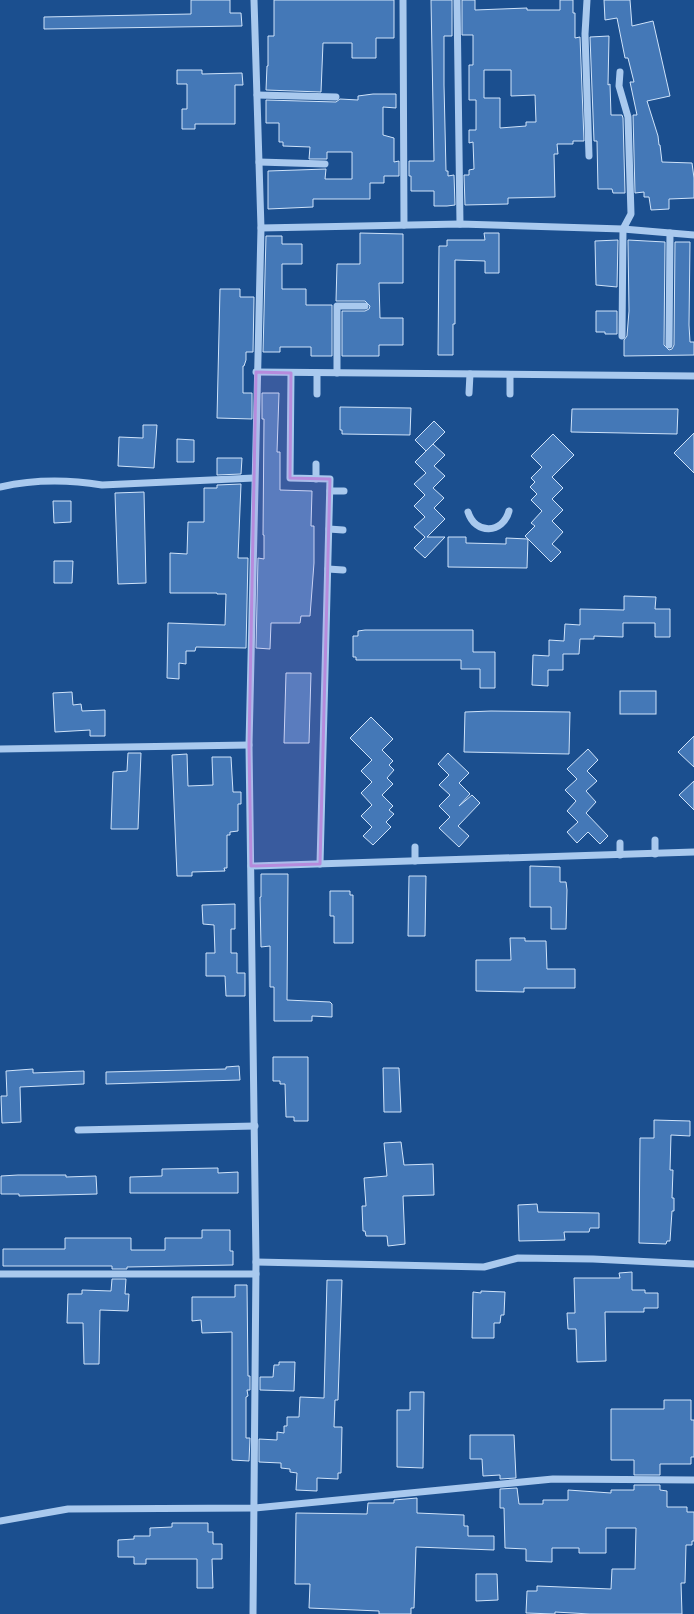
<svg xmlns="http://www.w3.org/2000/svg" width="694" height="1614" viewBox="0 0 694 1614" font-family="'Source Sans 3',sans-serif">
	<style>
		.building { fill: #4478b7; stroke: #cfe3fa; fill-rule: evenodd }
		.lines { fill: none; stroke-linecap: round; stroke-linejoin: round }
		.minor { stroke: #a9c9ee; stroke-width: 7 }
		.marked { fill: #b68bdc; fill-opacity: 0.2; stroke: #b68bdc; stroke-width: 3; stroke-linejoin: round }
	</style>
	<rect width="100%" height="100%" fill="#1b4f8f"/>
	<g class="building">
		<polygon points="191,0 230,0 230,13 241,13 242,26 44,29 44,17 191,14"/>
		<polygon points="274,0 394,0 394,38 376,38 376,58 352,58 352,43 323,43 321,92 266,90 267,66 268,66 268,36 274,36"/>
		<polygon points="431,0 452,0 452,36 444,36 444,85 446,171 448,171 448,176 454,175 455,205 447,206 434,206 434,191 411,191 411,176 409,176 409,161 434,161"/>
		<path d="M462,0H475V10L527,8V10H560V0H573V13H575V38L580,37L584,141H573V144H557L558,154H554L555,197L508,198V204L465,205L464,175H469V170L474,169L473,142L469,143V130H476V100H469V65H473V35H462ZM484,70H511V96L535,95L536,122H526V126L500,128V98H484Z"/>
		<polygon points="604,0 630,0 632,26 653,21 670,96 647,101 658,136 659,145 660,145 662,162 692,163 694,178 694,198 669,199 669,209 651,210 649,197 644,197 644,192 635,193 633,115 637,115 630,82 634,82 628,58 625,58 617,18 605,20"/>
		<polygon points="609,36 608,85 610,84 611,115 622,115 623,118 625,193 613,193 612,189 598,189 597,141 594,141 590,37"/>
		<polygon points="177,70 202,70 202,74 242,73 243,85 235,85 235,124 195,124 195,129 182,129 182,109 187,109 187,84 177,84"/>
		<polygon points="373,94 396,94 396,108 383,107 383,135 394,138 394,162 399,161 399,176 384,176 384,183 370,183 370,199 313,199 313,207 268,209 268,171 326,169 325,179 352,179 352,152 327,152 327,159 309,159 310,147 283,146 283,142 279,142 279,123 266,123 266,100 336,102 340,99 358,100 358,96"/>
		<polygon points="360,233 403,234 403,283 379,283 380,318 403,318 403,345 379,345 379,356 342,356 342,311 365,311 369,309 370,306 365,301 336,301 337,264 360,264"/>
		<polygon points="484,233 499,233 499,273 485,273 485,261 455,260 455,324 453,324 453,355 438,355 439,246 447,246 447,240 485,240"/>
		<polygon points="266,236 282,236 282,244 302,244 302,264 282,264 282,289 306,289 306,305 332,305 332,356 311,356 311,347 280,347 280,352 263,352"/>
		<polygon points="618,240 617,287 596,285 595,241"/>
		<polygon points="628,240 665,242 664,345 669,350 672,349 674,345 675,242 690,242 689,325 690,342 694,342 694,355 624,356 624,340 627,336 629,311"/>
		<polygon points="220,289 240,289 240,297 254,297 253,352 246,352 246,360 244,366 243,366 243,393 252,393 252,419 217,418"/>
		<polygon points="596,311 617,311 617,334 605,334 605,332 596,332"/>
		<polygon points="262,393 279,393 277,452 280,452 280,490 312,491 311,526 314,526 314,563 310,616 301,616 300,623 271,623 270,649 256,648 258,558 264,559 264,535 263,535 264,419 262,419"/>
		<polygon points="340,407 411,408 410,435 342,434 342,430 340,430"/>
		<polygon points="572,409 678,409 677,434 571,432"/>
		<polygon points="434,421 445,432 426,451 415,440"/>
		<polygon points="143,425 157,425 154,468 118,466 119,437 143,438"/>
		<polygon points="694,433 694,473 674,453"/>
		<polygon points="553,434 574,455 552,477 563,488 552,499 563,510 552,521 563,532 552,544 561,552 551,562 528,539 527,568 448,567 448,537 466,537 466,543 506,544 506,538 528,539 525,536 535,526 531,523 542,511 531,500 537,494 530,487 535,482 531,478 542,467 531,456"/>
		<polygon points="177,439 194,440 194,462 177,462"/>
		<polygon points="433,444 445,455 434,466 445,476 433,488 444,498 434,508 445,519 427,537 445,537 425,558 414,548 425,537 414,527 425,517 414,506 425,495 414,484 426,473 415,462"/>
		<polygon points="217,458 242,458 241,474 217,475"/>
		<polygon points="241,484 238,558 248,558 246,648 196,647 195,651 186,651 186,664 179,663 179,679 167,678 168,623 225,625 226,594 217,594 217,593 170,593 170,553 187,554 188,522 204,522 204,488 217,488 217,485"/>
		<polygon points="144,492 146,583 118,584 115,493"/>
		<polygon points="53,501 71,501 71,522 54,523"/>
		<polygon points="54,561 73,561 72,583 54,583"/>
		<polygon points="624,596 656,597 655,609 670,609 670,637 655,637 655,623 623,623 623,637 594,636 594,639 580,639 579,654 563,654 563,670 548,670 548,686 532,685 533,655 549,656 549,640 564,641 565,624 580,625 580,609 624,610"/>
		<polygon points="365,630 473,630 473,652 495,652 495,688 480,688 480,669 461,669 461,660 356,660 356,657 353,657 353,636 358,636 358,631"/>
		<polygon points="286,673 311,673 309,743 284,743"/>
		<rect x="620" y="691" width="36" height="23"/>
		<polygon points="72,692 73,705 81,704 82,711 105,710 105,736 90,736 90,730 55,732 53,693"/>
		<polygon points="491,711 570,712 569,754 464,752 465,712"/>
		<polygon points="371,717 393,739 382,750 393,761 389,765 394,770 387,778 393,784 382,795 393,806 389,810 394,814 386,822 391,827 373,845 363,836 372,827 361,816 372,805 361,793 372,782 361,771 372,760 350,738"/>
		<polygon points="694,736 694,767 678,752"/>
		<polygon points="588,749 598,760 587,771 597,781 586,791 596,802 586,813 608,836 600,844 588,832 577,843 567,832 578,822 567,811 576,801 565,790 577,779 567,769"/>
		<polygon points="128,753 141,753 138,829 111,829 113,772 127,771"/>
		<polygon points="448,753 469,773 459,783 470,794 459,806 472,795 480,803 458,826 469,836 459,847 439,828 450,817 439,806 450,795 439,785 449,775 438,764"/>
		<polygon points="187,754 188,786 213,785 212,757 231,757 233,792 241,792 241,804 238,804 238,831 230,832 230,835 227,835 227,868 224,868 225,871 192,872 192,876 177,876 172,755"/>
		<polygon points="694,781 694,810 679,795"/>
		<polygon points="530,866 560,867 560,882 566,882 567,890 566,929 551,929 551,907 530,907"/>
		<polygon points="261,874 288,874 287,1000 330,1002 332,1004 332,1017 312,1016 312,1021 274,1021 274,987 270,987 270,946 261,947 260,897 261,897"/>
		<polygon points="409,876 426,876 425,936 408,936"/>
		<polygon points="330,891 350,891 350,895 353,895 353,943 334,943 334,916 330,916"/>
		<polygon points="235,904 235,929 231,929 231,953 237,953 237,973 245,973 245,996 226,996 225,976 206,976 206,953 215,953 214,925 203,924 202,905"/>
		<polygon points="510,938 525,938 525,941 546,941 547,969 575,969 575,988 524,988 524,992 476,991 476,960 511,960"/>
		<polygon points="273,1057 308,1057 308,1121 294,1121 294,1117 286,1117 285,1084 280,1084 280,1081 273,1081"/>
		<polygon points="239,1066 240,1080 106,1084 106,1072 226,1069 226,1067"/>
		<polygon points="383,1068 399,1068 401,1112 384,1112"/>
		<polygon points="33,1069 33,1073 84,1071 84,1084 20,1087 21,1122 2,1123 1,1096 7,1096 6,1071"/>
		<polygon points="654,1120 690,1121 690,1136 671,1135 670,1170 673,1170 672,1198 674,1198 674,1211 672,1211 670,1241 667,1241 666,1244 639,1243 640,1138 654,1138"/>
		<polygon points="401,1142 404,1165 433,1164 434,1195 403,1196 405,1244 388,1246 387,1236 366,1236 365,1231 363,1231 362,1206 366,1206 364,1178 387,1176 384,1143"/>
		<polygon points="218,1168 218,1173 238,1172 238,1193 130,1193 130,1177 162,1176 162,1169"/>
		<polygon points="18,1175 66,1175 66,1177 96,1176 97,1194 19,1196 19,1194 1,1194 1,1176"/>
		<polygon points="537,1204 538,1212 599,1213 599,1228 590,1228 589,1232 564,1232 565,1240 519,1241 518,1205"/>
		<polygon points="202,1230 230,1230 230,1251 233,1251 233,1265 127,1267 127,1269 112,1269 112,1266 3,1266 3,1249 65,1249 65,1238 131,1238 131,1250 165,1250 165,1238 202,1238"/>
		<polygon points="632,1272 632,1290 645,1290 645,1293 658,1293 658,1308 644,1308 644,1312 605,1312 606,1361 577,1362 576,1329 568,1329 567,1313 575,1313 574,1278 620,1278 619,1273"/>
		<polygon points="112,1279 126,1279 125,1294 129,1294 128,1311 100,1310 99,1364 84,1364 83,1323 67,1323 68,1294 82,1294 82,1290 111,1291"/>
		<polygon points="327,1280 342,1280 338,1400 335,1400 334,1427 342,1427 341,1473 338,1473 338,1479 317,1478 317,1491 296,1490 297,1473 290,1472 290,1469 281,1468 281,1463 259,1462 259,1439 277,1440 277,1432 284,1433 284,1426 287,1426 287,1417 299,1417 300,1397 324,1398"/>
		<polygon points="235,1285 247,1285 248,1376 250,1376 250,1390 247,1390 248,1396 246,1397 246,1438 250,1438 249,1461 232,1460 232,1332 202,1333 201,1320 192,1321 192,1297 235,1297"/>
		<polygon points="481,1291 505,1292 504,1315 501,1315 500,1323 494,1323 494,1338 472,1338 473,1292 481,1293"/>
		<polygon points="279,1362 295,1362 294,1391 260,1390 260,1377 273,1377 274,1365 279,1365"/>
		<polygon points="410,1392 424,1392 423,1468 397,1467 397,1410 410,1410"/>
		<polygon points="664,1400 691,1400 691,1420 694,1420 694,1457 691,1457 691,1464 660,1464 660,1475 634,1475 634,1460 611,1460 611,1409 664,1409"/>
		<polygon points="470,1435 514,1435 516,1478 500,1479 500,1475 483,1476 482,1459 470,1459"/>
		<polygon points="634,1485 660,1485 660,1490 667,1491 667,1507 687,1507 687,1512 694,1512 694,1541 692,1541 692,1545 686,1545 685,1583 681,1583 682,1614 590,1614 555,1612 555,1614 526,1613 527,1591 537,1591 537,1586 611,1589 612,1569 635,1569 636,1528 606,1528 606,1553 579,1553 579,1548 552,1548 552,1562 526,1561 526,1549 505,1548 504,1508 500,1508 500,1489 517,1488 519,1504 543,1504 543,1500 568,1500 568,1490 611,1493 611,1490 634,1490"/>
		<polygon points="417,1498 417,1513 464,1515 464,1526 468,1526 468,1536 494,1536 494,1550 416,1547 414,1608 411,1608 411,1614 379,1614 379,1611 309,1608 310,1584 295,1584 296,1513 367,1514 368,1503 394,1503 394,1500"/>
		<polygon points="172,1523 208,1523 208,1532 213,1532 213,1544 222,1544 222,1559 212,1559 213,1588 197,1588 197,1559 146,1559 146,1564 134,1564 134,1557 118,1557 118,1540 134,1539 134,1536 150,1536 150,1528 172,1527"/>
		<polygon points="476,1574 497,1574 498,1600 476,1601"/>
	</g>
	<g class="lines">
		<g class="minor">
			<polyline points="403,0 404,225"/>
			<polyline points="457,0 460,224"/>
			<polyline points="587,0 585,34 589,156"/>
			<polyline points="620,72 619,86 628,117 631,214 623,229 622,336"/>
			<polyline points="257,95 336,97"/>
			<polyline points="259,162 325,164"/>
			<polyline points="261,228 460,224 623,229 694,235"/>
			<polyline points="669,345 670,233"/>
			<polyline points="256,372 694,376"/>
			<polyline points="291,373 290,478 330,479 320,864"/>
			<polyline points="337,373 337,306 365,306"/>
			<polyline points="469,393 470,374"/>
			<polyline points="317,394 317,373"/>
			<polyline points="510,394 510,375"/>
			<polyline points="316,479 316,464"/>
			<path d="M0,487C35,479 66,479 102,485L254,478"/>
			<polyline points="330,491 344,491"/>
			<path d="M468,512C475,535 503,534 509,511"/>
			<polyline points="329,529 343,530"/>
			<polyline points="328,569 343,570"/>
			<polyline points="0,749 249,745"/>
			<polyline points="655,840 655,854"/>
			<polyline points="620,843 620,855"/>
			<polyline points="415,861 415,847"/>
			<polyline points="251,866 694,852"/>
			<polyline points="78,1130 255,1126"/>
			<polyline points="256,1262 484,1267 518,1258 593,1259 694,1264"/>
			<polyline points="0,1274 256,1274"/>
			<polyline points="0,1521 68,1509 255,1508 553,1479 694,1480"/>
			<polyline points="253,1614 256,1262 249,745 261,228 254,0"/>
		</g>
	</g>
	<path class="marked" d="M256,372L291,373L290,478L330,479L320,864L251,866L249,745Z"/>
</svg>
